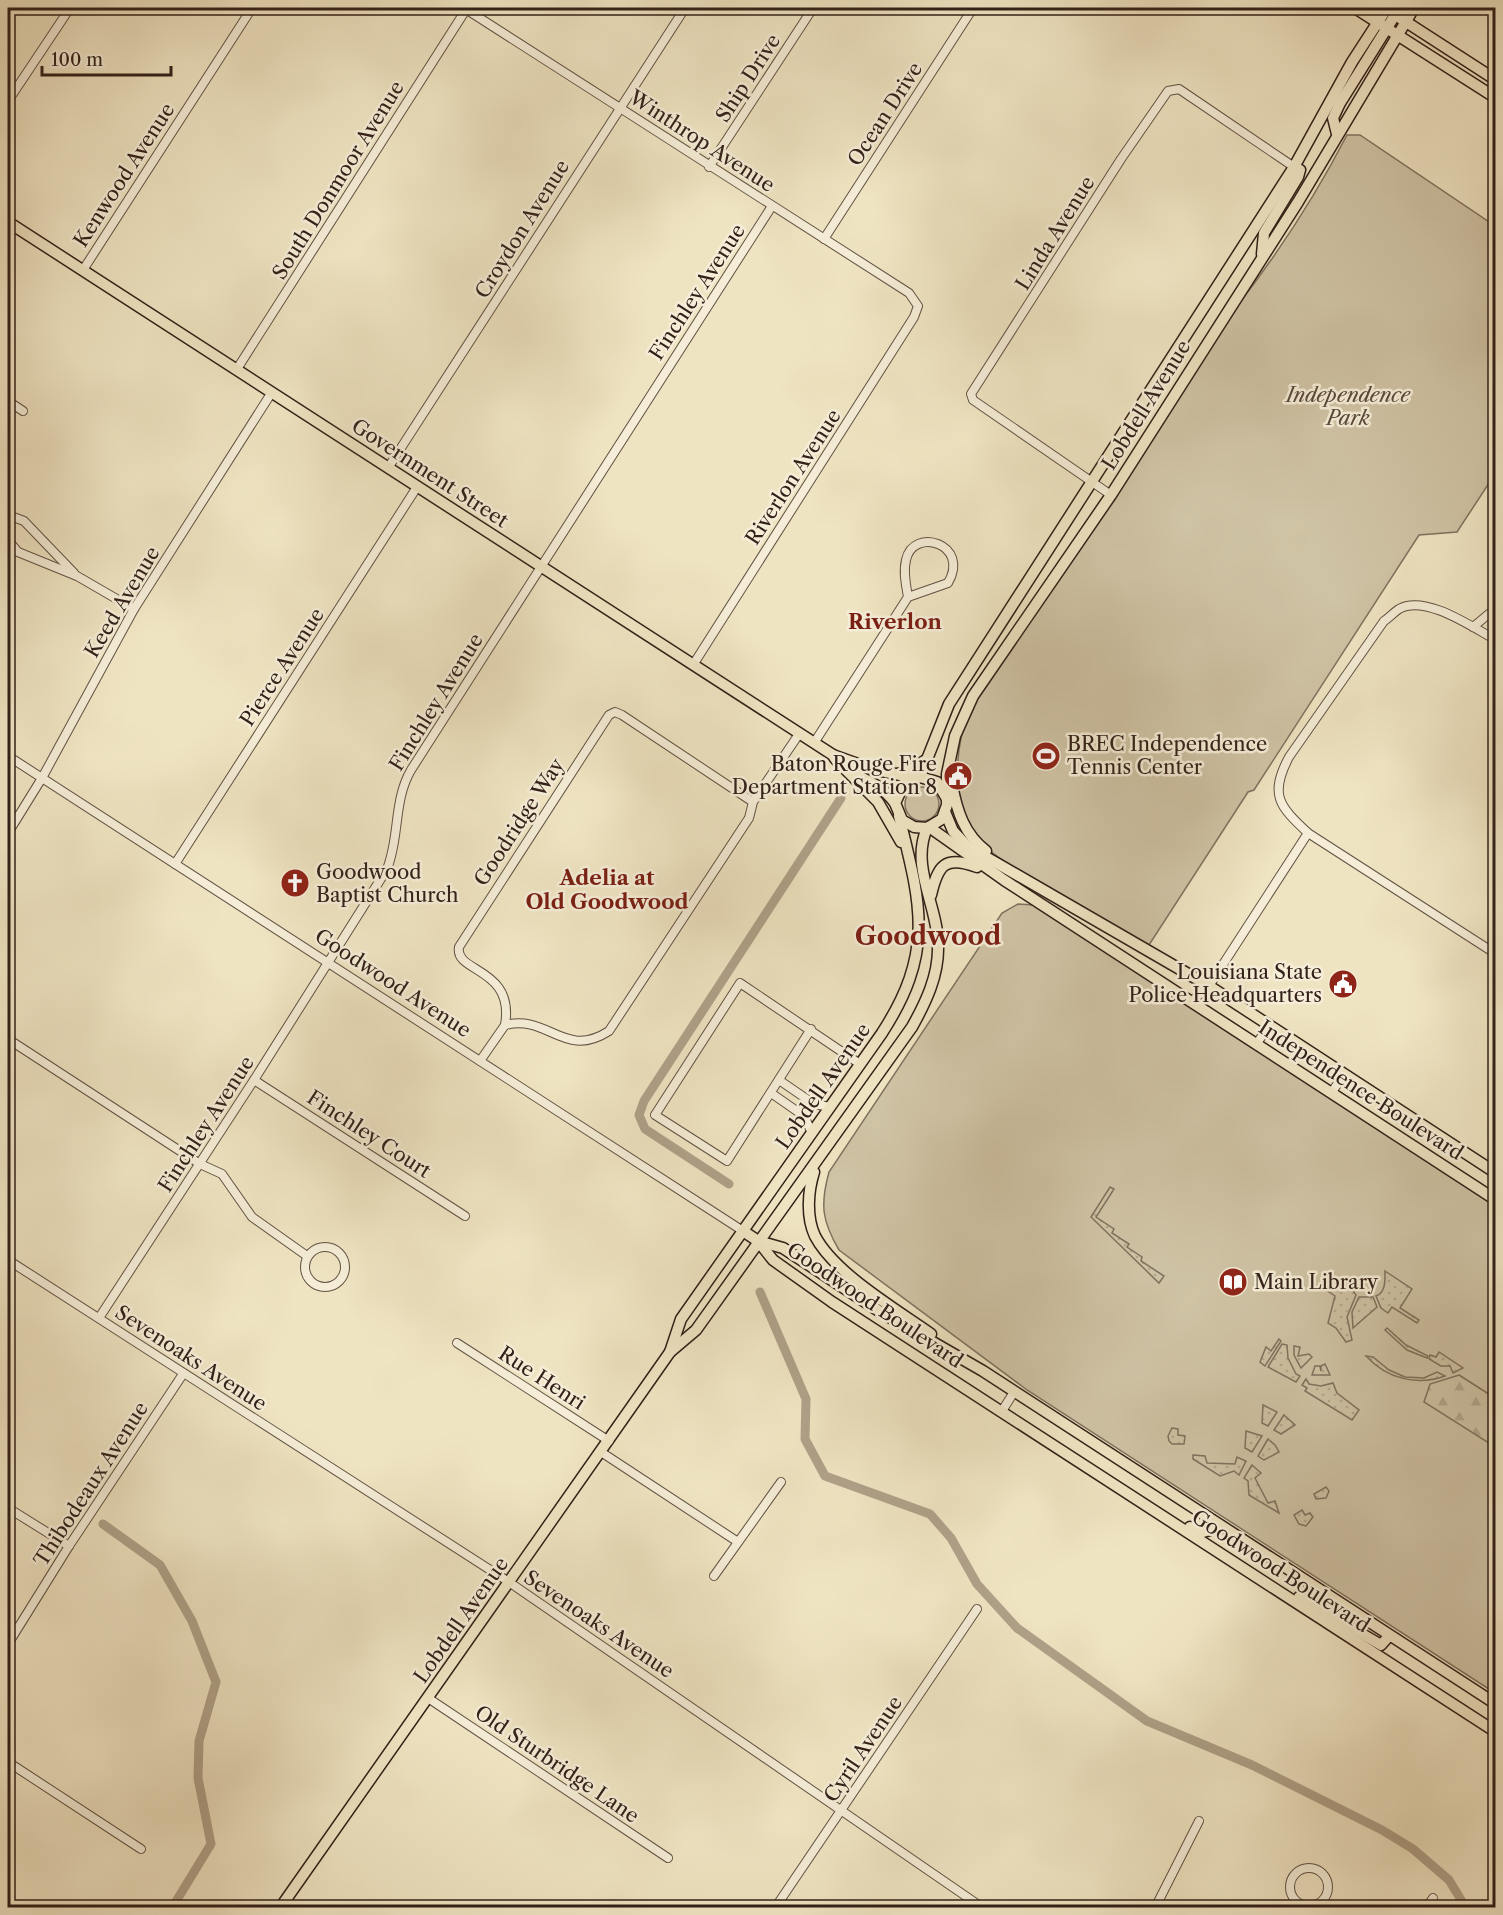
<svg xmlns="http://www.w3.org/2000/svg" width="1503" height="1915" viewBox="0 0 1503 1915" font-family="'Libre Caslon Text',serif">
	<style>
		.green { fill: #cfc3a5; stroke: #80725f; stroke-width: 1.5 }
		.forest { fill: url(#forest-firs); stroke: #80725f; stroke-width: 1.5 }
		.garden { fill: url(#garden-dots); stroke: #80725f; stroke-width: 1.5 }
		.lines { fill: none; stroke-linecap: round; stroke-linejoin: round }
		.canal { stroke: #afa189; stroke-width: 9 }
		.minor-casing { stroke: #615143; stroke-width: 10 }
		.major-casing { stroke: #322019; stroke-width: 13 }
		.minor { stroke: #f5edd7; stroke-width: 8 }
		.major { stroke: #efe4c2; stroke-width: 10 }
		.labels { text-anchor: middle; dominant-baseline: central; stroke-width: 5; stroke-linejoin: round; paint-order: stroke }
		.street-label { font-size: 20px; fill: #322019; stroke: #f5edd7 }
		.park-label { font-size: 20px; font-style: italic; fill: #59493c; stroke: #f5edd7 }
		.poi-label { font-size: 20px; fill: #322019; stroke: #f5edd7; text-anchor: start }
		.neighbourhood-label { font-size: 21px; font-weight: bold; fill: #7a1f14; stroke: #f5edd7 }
		.district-label { font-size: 26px; font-weight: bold; fill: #7a1f14; stroke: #f5edd7 }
	</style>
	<defs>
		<pattern id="forest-firs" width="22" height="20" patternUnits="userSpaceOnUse" patternTransform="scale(1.5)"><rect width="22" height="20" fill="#cfc3a5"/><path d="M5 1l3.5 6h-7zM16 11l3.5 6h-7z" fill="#b2a78d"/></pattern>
		<pattern id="garden-dots" width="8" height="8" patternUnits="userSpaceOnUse" patternTransform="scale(1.5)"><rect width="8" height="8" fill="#cfc3a5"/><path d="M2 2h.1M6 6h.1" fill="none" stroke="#b2a78d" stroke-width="1.8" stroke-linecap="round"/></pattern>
	</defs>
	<rect width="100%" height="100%" fill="#efe4c2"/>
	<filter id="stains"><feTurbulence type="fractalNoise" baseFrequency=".00333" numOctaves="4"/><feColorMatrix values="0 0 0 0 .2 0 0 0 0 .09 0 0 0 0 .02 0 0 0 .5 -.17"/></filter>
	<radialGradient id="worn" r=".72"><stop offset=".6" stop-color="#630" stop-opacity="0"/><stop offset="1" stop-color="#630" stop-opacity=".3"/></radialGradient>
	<g class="green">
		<path d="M1347,135H1360L1495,226V474L1457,532L1419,535L1254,790L1248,792L1149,945C1116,926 1082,906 1049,887C1028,874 1001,863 984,845C948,808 954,751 970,706L1234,310C1277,255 1315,197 1347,135Z"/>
		<circle cx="922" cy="804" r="17"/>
		<path d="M1018,904L1034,905L1495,1202V1693L1027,1390L839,1250C822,1221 820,1205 829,1172L1002,913Z"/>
	</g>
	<polygon class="forest" points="1459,1375 1495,1398 1495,1447 1424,1402 1430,1384"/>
	<g class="garden">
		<polygon points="1110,1187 1114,1189 1096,1217 1114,1229 1112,1233 1129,1244 1127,1247 1142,1257 1141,1261 1164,1276 1159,1283 1091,1217"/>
		<path d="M1385,1271L1412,1289L1400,1308L1419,1320L1417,1323L1392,1307L1388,1313L1381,1308L1376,1296C1386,1293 1385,1279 1385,1271Z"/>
		<polygon points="1347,1282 1356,1295 1347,1317 1352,1340 1346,1342 1336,1328 1328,1323 1335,1296 1323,1288 1323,1284"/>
		<polygon points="1359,1297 1373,1297 1377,1307 1353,1328 1352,1312"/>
		<polygon points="1387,1328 1406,1345 1428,1356 1427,1358 1407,1350 1385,1330"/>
		<polygon points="1279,1339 1281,1341 1265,1366 1260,1362 1266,1347 1271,1351"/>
		<polygon points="1282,1344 1287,1345 1288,1358 1296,1374 1300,1376 1296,1382 1268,1367"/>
		<polygon points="1294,1346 1300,1347 1298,1356 1309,1354 1312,1357 1301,1368 1294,1355"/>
		<polygon points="1439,1352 1463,1368 1453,1373 1450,1366 1441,1366 1429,1359 1430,1355 1436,1357"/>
		<path d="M1366,1356L1373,1357L1389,1370L1405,1377L1424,1378L1437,1372L1445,1376C1417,1386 1387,1379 1366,1356Z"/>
		<polygon points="1325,1364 1330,1375 1312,1375 1315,1366 1320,1366 1321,1371 1321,1366"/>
		<polygon points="1306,1379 1309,1384 1321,1386 1333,1383 1337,1393 1359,1410 1352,1420 1305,1391 1307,1388 1302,1385"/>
		<polygon points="1263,1405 1277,1412 1268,1426 1262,1423"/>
		<polygon points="1284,1415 1295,1425 1281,1434 1274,1430"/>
		<polygon points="1172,1428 1178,1429 1178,1435 1185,1436 1184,1444 1172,1444 1169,1441 1168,1436"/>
		<polygon points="1246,1431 1262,1436 1252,1452 1245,1448"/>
		<polygon points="1268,1439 1275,1445 1279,1452 1264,1460 1258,1456"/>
		<polygon points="1193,1455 1205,1456 1207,1463 1235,1464 1237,1457 1246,1461 1239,1475 1234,1471 1220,1476 1193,1459"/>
		<polygon points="1252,1465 1261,1473 1255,1478 1268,1503 1275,1501 1279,1513 1249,1495 1248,1481 1244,1478"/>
		<polygon points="1326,1487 1329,1491 1326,1498 1316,1499 1314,1494"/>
		<polygon points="1302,1510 1305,1515 1310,1513 1313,1517 1306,1526 1299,1524 1294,1515"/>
	</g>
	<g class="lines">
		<g class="canal">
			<polyline points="729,1184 645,1129 639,1115 644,1101 841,798"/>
			<polyline points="760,1292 806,1399 805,1439 825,1476 930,1514 951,1538 977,1584 1017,1628 1147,1721 1252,1765 1382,1830 1413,1849 1449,1880 1466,1908"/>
			<polyline points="103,1524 160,1565 192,1621 216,1682 199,1741 198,1778 211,1844 172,1908"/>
		</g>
		<g class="minor-casing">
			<g id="minor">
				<polyline points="464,8 909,293 918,306 914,317 693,665"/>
				<polyline points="8,101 70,8"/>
				<polyline points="709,167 813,8"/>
				<polyline points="824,239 973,8"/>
				<polyline points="83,270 252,8"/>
				<polyline points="237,369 467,8"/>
				<polyline points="8,401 23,411"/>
				<polyline points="388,468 685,8"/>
				<polyline points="1111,495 973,400 971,394 1121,159 1168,91 1179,89 1294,167"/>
				<polyline points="8,515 24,521 74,573"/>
				<polyline points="8,540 18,552 77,576 134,609"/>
				<polyline points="1473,627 1496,608"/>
				<path d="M1496,640C1472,627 1425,594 1399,609C1393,613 1389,618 1384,621L1289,757C1269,795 1279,806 1308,833L1496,954"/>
				<path d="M814,743L908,597C906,585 903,572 906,560C913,526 971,544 948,583L908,597"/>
				<polyline points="8,756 743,1231"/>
				<path d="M753,802L622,715L615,712L609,715L459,947C454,973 515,967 505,1025C549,1014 564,1060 609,1031L749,818L753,802L799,734"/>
				<polyline points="8,833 42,778 134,609 272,392"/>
				<polyline points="175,864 417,487"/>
				<polyline points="1192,1001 1209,986 1308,833"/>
				<polyline points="811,1029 727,1161 655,1115 740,983 860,1064"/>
				<polyline points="8,1039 200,1164 222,1174 252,1217 307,1256"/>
				<polyline points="1257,1043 1269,1026"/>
				<polyline points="480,1061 505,1025"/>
				<polyline points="254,1080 465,1216"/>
				<polyline points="779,1080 814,1104 830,1107"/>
				<polyline points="1332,1092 1344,1074"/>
				<polyline points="771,1093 804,1116 812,1133"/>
				<circle cx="325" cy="1267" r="20"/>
				<polyline points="8,1260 509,1582 983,1908"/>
				<path d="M99,1318L254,1080L387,869C400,837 393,801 411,770L772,206"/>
				<polyline points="457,1343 609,1441"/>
				<polyline points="1002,1411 1014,1392"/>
				<polyline points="601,1452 738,1542"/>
				<polyline points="8,1508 69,1546"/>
				<polyline points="714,1576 781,1482"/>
				<polyline points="8,1644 69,1546 183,1374"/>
				<polyline points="428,1698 668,1858"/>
				<polyline points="8,1762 141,1849"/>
				<circle cx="1309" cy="1887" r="19"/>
				<polyline points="775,1908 977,1609"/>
				<polyline points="1155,1908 1199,1821"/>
				<polyline points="1426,1908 1433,1898"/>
				<polyline points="1494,1908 1496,1897"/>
			</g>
		</g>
		<g class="major-casing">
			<g id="major">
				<polyline points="1355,8 1496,98"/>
				<polyline points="1400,18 1496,80"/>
				<polyline points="1337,134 1333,118 1340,103 1395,15"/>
				<polyline points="8,222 833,755 872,769 914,778"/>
				<polyline points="1262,254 1264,233 1298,177 1300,170 1294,167"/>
				<path d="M833,755C844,777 876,776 895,803"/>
				<polyline points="846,770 878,802 901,842"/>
				<polyline points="897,774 908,771 926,760"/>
				<polyline points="920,777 949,704 1294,167 1352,62 1387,8"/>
				<path d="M952,785C957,811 964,834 986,851"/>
				<polyline points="947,799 937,782 920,777 904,784 895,803 902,820 914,827 927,828 942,819 947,805 947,774 955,736 973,696 1111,495 1298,202 1414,8"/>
				<polyline points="945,812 953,831 967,846 1209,986 1496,1173"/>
				<polyline points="929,827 1004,880 1496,1200"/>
				<path d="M931,895C938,865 945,855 977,867"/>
				<path d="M814,1172C808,1191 806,1217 815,1236C834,1273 897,1310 931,1334"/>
				<polyline points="743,1231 758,1241 783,1248 879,1311 983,1371 1496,1704"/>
				<polyline points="758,1241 773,1260 832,1302 1496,1732"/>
				<path d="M670,1352L681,1319L882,1033C935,951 921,905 899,816"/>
				<polyline points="1190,1527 1203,1532 1210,1530 1215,1524"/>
				<polyline points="1299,1597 1381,1645 1389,1636"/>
				<path d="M280,1908L670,1352L696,1330L912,1027C926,1002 939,975 938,945C938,906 910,867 927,828"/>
			</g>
		</g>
		<use href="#minor" class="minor"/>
		<use href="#major" class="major"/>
	</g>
	<defs>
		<g id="stadium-disc" transform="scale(1.5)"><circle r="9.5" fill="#8f2418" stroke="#f5edd7"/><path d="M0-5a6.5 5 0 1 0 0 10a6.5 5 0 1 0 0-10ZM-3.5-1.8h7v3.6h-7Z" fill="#fff"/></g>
		<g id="civic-disc" transform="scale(1.5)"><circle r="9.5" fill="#8f2418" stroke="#f5edd7"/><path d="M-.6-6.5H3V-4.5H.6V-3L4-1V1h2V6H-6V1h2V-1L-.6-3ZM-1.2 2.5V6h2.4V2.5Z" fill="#fff"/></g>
		<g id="church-disc" transform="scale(1.5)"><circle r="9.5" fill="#8f2418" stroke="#f5edd7"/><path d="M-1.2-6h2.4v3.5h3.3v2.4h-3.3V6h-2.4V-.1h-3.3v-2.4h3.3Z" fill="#fff"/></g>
		<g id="library-disc" transform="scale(1.5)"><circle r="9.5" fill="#8f2418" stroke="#f5edd7"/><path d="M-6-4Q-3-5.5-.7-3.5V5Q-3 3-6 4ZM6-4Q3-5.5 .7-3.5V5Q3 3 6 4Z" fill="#fff"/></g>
	</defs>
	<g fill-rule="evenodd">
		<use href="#stadium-disc" x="1046" y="756"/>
		<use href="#civic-disc" x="958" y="776"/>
		<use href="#church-disc" x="295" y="883"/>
		<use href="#civic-disc" x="1343" y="984"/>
		<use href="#library-disc" x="1233" y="1282"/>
	</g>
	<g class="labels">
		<g class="street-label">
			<text transform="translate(748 78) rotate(-57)">Ship Drive</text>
			<text transform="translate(885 114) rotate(-57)">Ocean Drive</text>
			<text transform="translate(702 141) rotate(33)">Winthrop Avenue</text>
			<text transform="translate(124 175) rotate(-57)">Kenwood Avenue</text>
			<text transform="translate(338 180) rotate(-58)">South Donmoor Avenue</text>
			<text transform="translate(522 229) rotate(-58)">Croydon Avenue</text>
			<text transform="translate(1055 233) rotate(-58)">Linda Avenue</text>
			<text transform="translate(697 292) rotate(-57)">Finchley Avenue</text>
			<text transform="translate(1146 405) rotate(-58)">Lobdell Avenue</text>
			<text transform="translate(430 473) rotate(33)">Government Street</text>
			<text transform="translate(793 477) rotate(-57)">Riverlon Avenue</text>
			<text transform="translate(122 602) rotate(-59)">Keed Avenue</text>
			<text transform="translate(282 667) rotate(-57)">Pierce Avenue</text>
			<text transform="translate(436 702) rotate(-58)">Finchley Avenue</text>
			<text transform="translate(519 822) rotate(-57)">Goodridge Way</text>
			<text transform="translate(393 983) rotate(33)">Goodwood Avenue</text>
			<text transform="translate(823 1086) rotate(-55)">Lobdell Avenue</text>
			<text transform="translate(1361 1090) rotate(33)">Independence Boulevard</text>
			<text transform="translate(206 1124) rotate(-57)">Finchley Avenue</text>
			<text transform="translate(369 1134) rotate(33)">Finchley Court</text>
			<text transform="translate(875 1305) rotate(34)">Goodwood Boulevard</text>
			<text transform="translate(191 1358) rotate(33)">Sevenoaks Avenue</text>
			<text transform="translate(542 1378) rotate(33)">Rue Henri</text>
			<text transform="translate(91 1484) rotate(-57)">Thibodeaux Avenue</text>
			<text transform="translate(1281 1571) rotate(33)">Goodwood Boulevard</text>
			<text transform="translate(461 1620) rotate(-55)">Lobdell Avenue</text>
			<text transform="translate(599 1624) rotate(34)">Sevenoaks Avenue</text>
			<text transform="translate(863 1749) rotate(-56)">Cyril Avenue</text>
			<text transform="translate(557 1764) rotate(34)">Old Sturbridge Lane</text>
		</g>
		<g class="park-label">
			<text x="1348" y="395">Independence<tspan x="1348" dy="23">Park</tspan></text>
		</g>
		<g class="poi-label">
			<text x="1067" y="744">BREC Independence<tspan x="1067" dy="23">Tennis Center</tspan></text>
			<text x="937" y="764" text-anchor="end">Baton Rouge Fire<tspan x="937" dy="23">Department Station 8</tspan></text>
			<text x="316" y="872">Goodwood<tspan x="316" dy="23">Baptist Church</tspan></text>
			<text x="1322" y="972" text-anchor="end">Louisiana State<tspan x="1322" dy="23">Police Headquarters</tspan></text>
			<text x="1254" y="1282">Main Library</text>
		</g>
		<g class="neighbourhood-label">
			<text x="895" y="621">Riverlon</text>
			<text x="607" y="877">Adelia at<tspan x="607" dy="24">Old Goodwood</tspan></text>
		</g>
		<g class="district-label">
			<text x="928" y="936">Goodwood</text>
		</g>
	</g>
	<rect width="1503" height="1915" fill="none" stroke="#efe4c2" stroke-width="30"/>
	<rect x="9" y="9" width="1485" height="1897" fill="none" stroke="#322019" stroke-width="3"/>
	<rect x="15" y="15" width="1473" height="1885" fill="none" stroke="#322019" stroke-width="1.5"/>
	<path d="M42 66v9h129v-9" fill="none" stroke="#322019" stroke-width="3"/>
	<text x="51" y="66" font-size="18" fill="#322019" stroke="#f5edd7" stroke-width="4.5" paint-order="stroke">100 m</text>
	<rect width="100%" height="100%" filter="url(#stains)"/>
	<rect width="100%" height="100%" fill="url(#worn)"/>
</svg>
